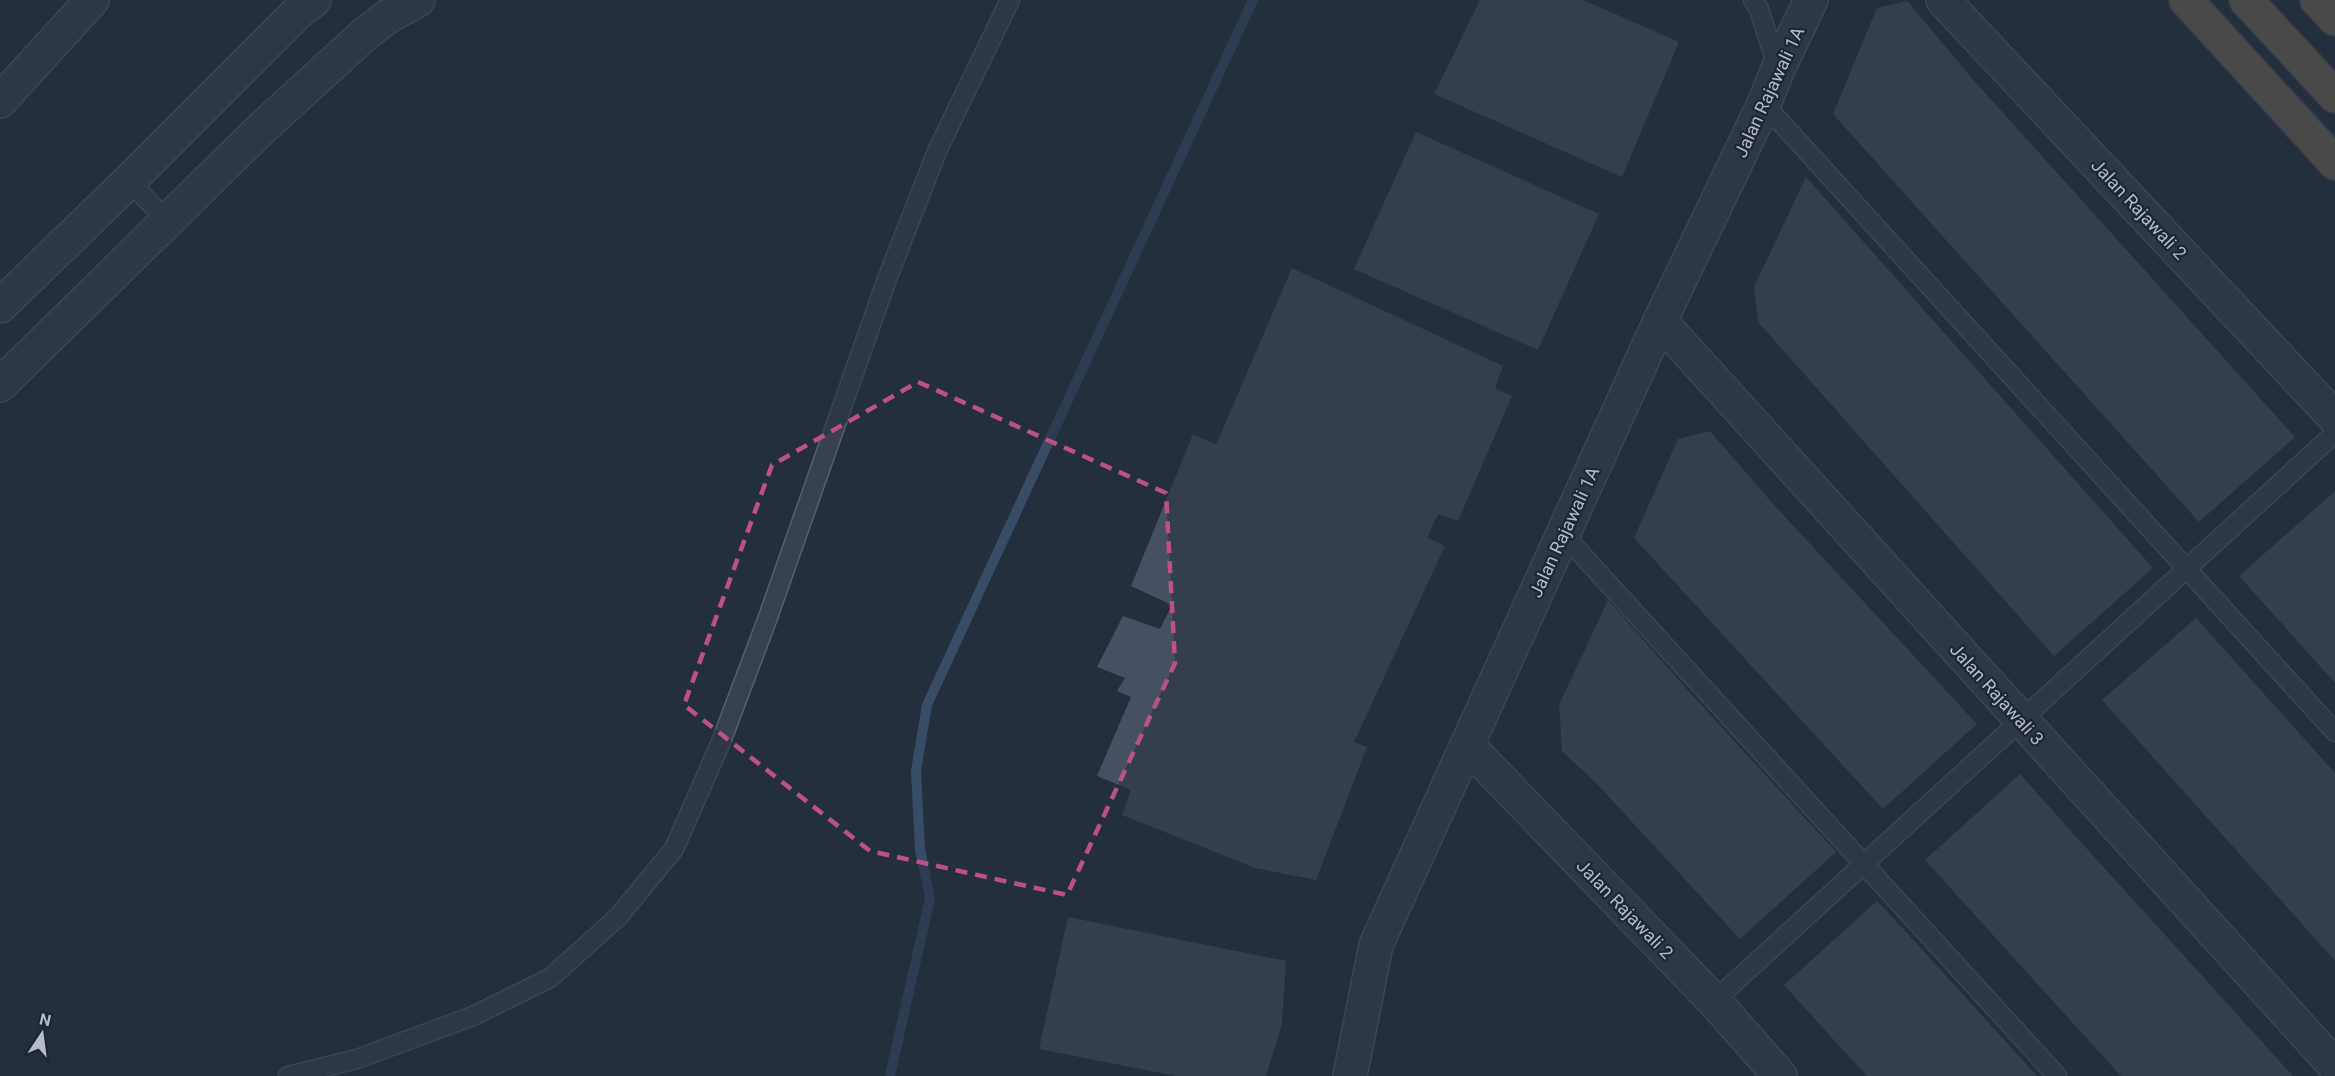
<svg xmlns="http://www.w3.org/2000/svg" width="2335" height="1076" viewBox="0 0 2335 1076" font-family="Roboto,sans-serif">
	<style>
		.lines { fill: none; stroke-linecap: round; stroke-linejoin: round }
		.stream { stroke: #394c67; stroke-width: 10 }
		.building { fill: #455162 }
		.service-casing { stroke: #565f6c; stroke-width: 21 }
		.minor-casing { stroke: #565f6c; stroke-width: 36 }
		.motorway-casing { stroke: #434c59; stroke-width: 36 }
		.service { stroke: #38414e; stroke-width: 18 }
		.minor { stroke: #38414e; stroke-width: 33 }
		.motorway { stroke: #746855; stroke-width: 33 }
		.marked { fill: none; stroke: #bd5182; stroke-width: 4.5; stroke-dasharray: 12 8; stroke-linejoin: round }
		.labels { text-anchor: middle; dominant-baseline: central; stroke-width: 4.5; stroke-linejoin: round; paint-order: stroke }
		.street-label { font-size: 18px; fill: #b4bcc9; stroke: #1d2633 }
	</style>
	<rect width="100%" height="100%" fill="#242f3e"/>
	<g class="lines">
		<polyline class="stream" points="890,1076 930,898 920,849 916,771 927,705 1253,0"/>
	</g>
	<g class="building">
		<polygon points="1480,0 1583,0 1679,42 1622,177 1434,94"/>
		<polygon points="1907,1 1977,84 2295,437 2199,522 1833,114 1877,8"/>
		<polygon points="1416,132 1599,214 1538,350 1354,269"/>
		<polygon points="1806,177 2153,568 2054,656 1758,322 1754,287"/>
		<polygon points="1292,268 1503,366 1495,388 1512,396 1458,521 1438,514 1427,538 1445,546 1354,742 1367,747 1316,880 1255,868 1122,815 1131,790 1097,776 1131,697 1117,691 1125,678 1097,667 1123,616 1160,629 1172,605 1131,586 1193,434 1216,445"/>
		<polygon points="1710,431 1774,505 1977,724 1883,809 1634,538 1678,439"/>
		<polygon points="2335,491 2335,683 2239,576"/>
		<polygon points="1608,600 1693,696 1836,852 1740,939 1597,784 1562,751 1559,705"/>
		<polygon points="2196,618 2335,773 2335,961 2102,700"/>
		<polygon points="2020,774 2078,839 2293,1076 2121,1076 2041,988 1925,860"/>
		<polygon points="1877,901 1907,933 2037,1076 1867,1076 1842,1049 1784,985"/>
		<polygon points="1068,917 1286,961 1282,1024 1266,1076 1176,1076 1039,1049"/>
	</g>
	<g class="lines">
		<g class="service-casing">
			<g id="service">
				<polyline points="1753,0 1759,9 1778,69"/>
				<polyline points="1764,104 2335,732"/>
				<polyline points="129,181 168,222"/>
				<polyline points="1563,534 2057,1076"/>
				<polyline points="1714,1001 2335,433"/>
				<polyline points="288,1076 357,1059 473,1016 550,978 618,917 674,849 721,742 767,620 887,279 938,149 1010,0"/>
			</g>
		</g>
		<g class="minor-casing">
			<g id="minor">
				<polyline points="1943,0 2335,418"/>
				<polyline points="0,101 92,0"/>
				<polyline points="0,306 129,181 300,10 314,0"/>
				<polyline points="1660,321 2335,1066"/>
				<polyline points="0,385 261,129 365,34 387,17 418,0"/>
				<polyline points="1467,745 1714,1001 1780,1076"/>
				<polyline points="1350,1076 1376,945 1660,321 1764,104 1778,69 1811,0"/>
			</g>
		</g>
		<g class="motorway-casing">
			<g id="motorway">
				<polyline points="2186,0 2335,163"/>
				<polyline points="2246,0 2335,96"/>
				<polyline points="2317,0 2335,19"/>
			</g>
		</g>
		<use href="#service" class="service"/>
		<use href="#minor" class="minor"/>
		<use href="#motorway" class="motorway"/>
	</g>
	<path d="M0 0H2335V1076H0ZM918,382L1166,493L1175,663L1067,895L870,851L684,705L772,465Z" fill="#242f3e" fill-opacity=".55" fill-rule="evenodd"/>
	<path class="marked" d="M918,382L1166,493L1175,663L1067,895L870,851L684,705L772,465Z"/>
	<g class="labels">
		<g class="street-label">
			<text transform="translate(1769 92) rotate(-65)">Jalan Rajawali 1A</text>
			<text transform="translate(2139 209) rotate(47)">Jalan Rajawali 2</text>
			<text transform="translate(1564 532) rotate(-65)">Jalan Rajawali 1A</text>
			<text transform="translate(1997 694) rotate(48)">Jalan Rajawali 3</text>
			<text transform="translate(1625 909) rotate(46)">Jalan Rajawali 2</text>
		</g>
	</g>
	<g transform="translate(42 1034) rotate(13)" stroke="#1d2633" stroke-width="4.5" paint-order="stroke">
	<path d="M0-4.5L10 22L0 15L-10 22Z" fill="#b4bcc9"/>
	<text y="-9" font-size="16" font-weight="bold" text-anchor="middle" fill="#b4bcc9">N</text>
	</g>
</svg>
